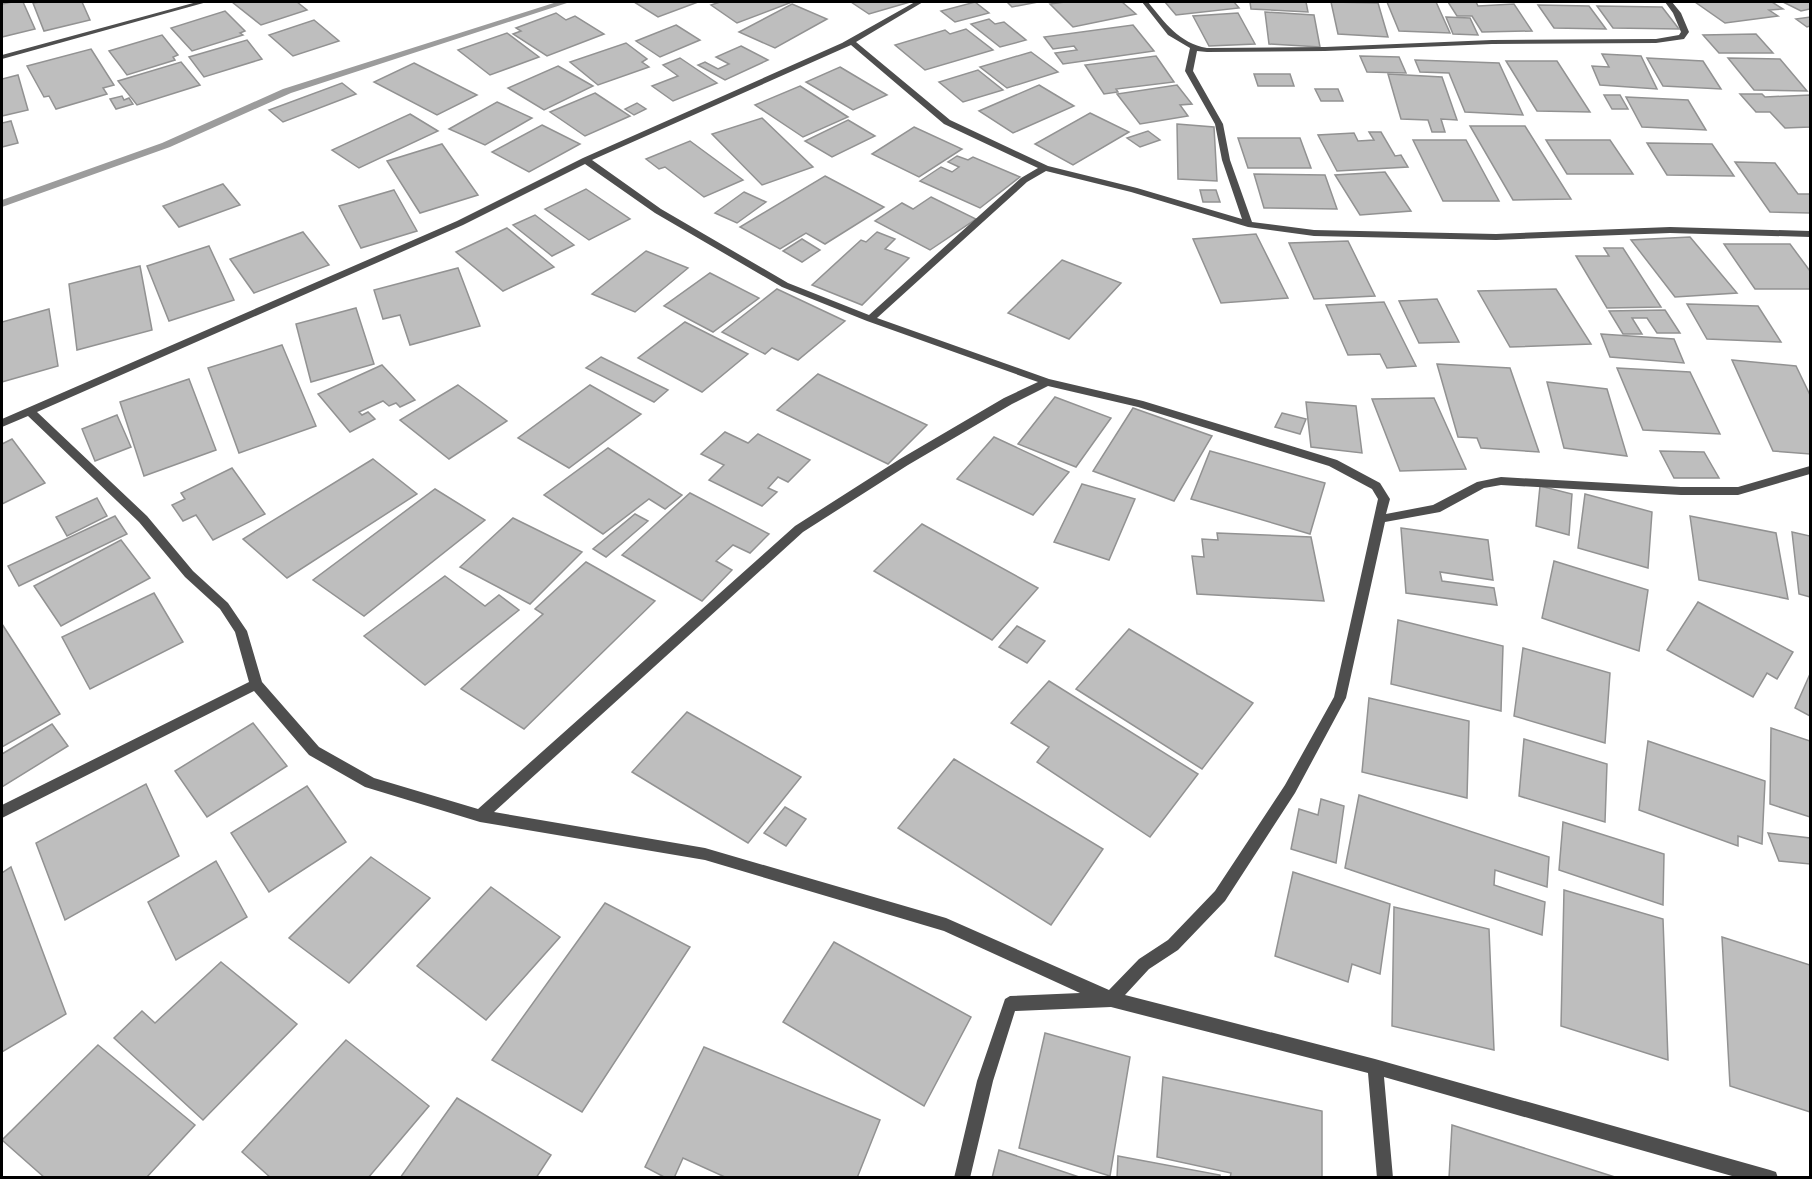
<svg xmlns="http://www.w3.org/2000/svg" width="1812" height="1179" viewBox="0 0 1812 1179" font-family="'DejaVu Sans',sans-serif">
	<style>
		.lines { fill: none; stroke-linecap: round; stroke-linejoin: round }
		.stream { fill: #9c9c9c; fill-rule: evenodd }
		.building { fill: #bebebe; stroke: #929292; stroke-width: 1.5 }
		.street { fill: #4e4e4e; fill-rule: evenodd }
	</style>
	<rect width="100%" height="100%" fill="#fff"/>
	<g class="lines">
		<polygon class="stream" points="557,2 570,2 291,93 170,147 2,207 2,200 162,143 283,89"/>
	</g>
	<g class="building">
		<polygon points="12,2 23,2 35,29 2,37 2,4"/>
		<polygon points="40,2 82,2 90,20 44,31 33,3"/>
		<polygon points="232,2 297,2 307,10 261,25"/>
		<polygon points="634,2 698,2 658,17"/>
		<polygon points="720,2 792,2 737,23 711,5"/>
		<polygon points="851,2 910,2 869,14"/>
		<polygon points="975,2 989,13 955,22 941,11"/>
		<polygon points="1007,2 1038,2 1012,7"/>
		<polygon points="1065,2 1122,2 1136,14 1073,27 1050,4"/>
		<polygon points="1165,2 1234,2 1239,8 1176,15"/>
		<polygon points="1250,2 1306,2 1308,12 1251,9"/>
		<polygon points="1331,2 1378,3 1388,37 1338,34"/>
		<polygon points="1387,2 1436,2 1450,33 1399,31"/>
		<polygon points="1448,2 1476,2 1478,6 1514,4 1532,31 1482,32 1472,16 1457,16"/>
		<polygon points="1695,2 1772,2 1783,9 1769,10 1778,16 1725,23"/>
		<polygon points="1783,2 1810,2 1810,9 1801,11"/>
		<polygon points="792,4 827,19 775,48 739,32"/>
		<polygon points="1538,5 1589,6 1606,29 1554,28"/>
		<polygon points="1597,6 1662,7 1679,29 1613,28"/>
		<polygon points="225,11 245,31 240,33 243,35 192,51 171,28"/>
		<polygon points="1265,12 1314,15 1320,47 1269,44"/>
		<polygon points="556,13 566,20 575,16 604,34 547,56 513,34 521,31 516,28"/>
		<polygon points="1238,13 1255,44 1209,46 1193,16"/>
		<polygon points="1446,17 1470,18 1478,35 1453,34"/>
		<polygon points="1810,17 1810,26 1807,27 1796,19"/>
		<polygon points="989,19 995,24 1004,22 1026,40 1000,47 971,24"/>
		<polygon points="314,20 339,41 293,56 269,35"/>
		<polygon points="676,25 700,40 660,57 636,41"/>
		<polygon points="1133,25 1154,51 1063,64 1055,53 1077,50 1074,46 1053,49 1044,37"/>
		<polygon points="966,29 993,50 925,70 895,45 945,30 950,34"/>
		<polygon points="507,33 539,57 490,75 458,50"/>
		<polygon points="1756,34 1773,53 1719,53 1703,35"/>
		<polygon points="162,35 178,55 173,57 175,60 127,75 109,51"/>
		<polygon points="247,40 262,59 204,77 189,57"/>
		<polygon points="626,43 647,59 642,62 649,67 598,85 570,62"/>
		<polygon points="741,46 768,60 725,80 698,65 705,62 718,69 729,64 716,57"/>
		<polygon points="91,49 114,85 103,88 107,94 56,109 49,96 44,97 27,66"/>
		<polygon points="1031,52 1058,72 1007,88 980,67"/>
		<polygon points="1602,54 1641,56 1657,89 1600,85 1592,66 1609,67"/>
		<polygon points="1156,56 1174,82 1116,89 1118,92 1104,94 1085,65"/>
		<polygon points="1360,56 1399,57 1406,73 1367,72"/>
		<polygon points="680,58 717,83 673,101 652,86 678,76 663,65"/>
		<polygon points="1647,58 1703,61 1721,89 1663,86"/>
		<polygon points="1728,58 1780,59 1807,91 1754,90"/>
		<polygon points="1415,60 1499,63 1523,115 1465,112 1449,73 1420,72"/>
		<polygon points="1506,61 1557,61 1590,112 1537,111"/>
		<polygon points="181,62 200,85 137,105 118,81"/>
		<polygon points="414,63 477,95 437,115 374,82"/>
		<polygon points="558,66 593,86 544,110 508,88"/>
		<polygon points="840,67 887,95 853,110 806,82"/>
		<polygon points="978,70 1003,90 963,102 939,82"/>
		<polygon points="1254,74 1290,74 1294,86 1258,86"/>
		<polygon points="1388,74 1442,77 1457,120 1441,119 1445,132 1432,132 1428,120 1401,119"/>
		<polygon points="18,75 28,110 2,116 2,79"/>
		<polygon points="342,83 356,94 283,122 269,110"/>
		<polygon points="1039,85 1074,106 1013,133 979,111"/>
		<polygon points="1177,85 1192,104 1180,105 1188,116 1140,124 1117,94"/>
		<polygon points="800,86 848,117 803,137 755,105"/>
		<polygon points="1315,89 1338,89 1343,101 1321,101"/>
		<polygon points="595,93 630,116 585,136 550,112"/>
		<polygon points="1740,94 1762,94 1765,97 1810,95 1810,127 1785,128 1770,112 1756,112"/>
		<polygon points="1604,95 1620,95 1628,109 1612,109"/>
		<polygon points="122,96 124,100 129,98 133,104 116,109 110,99"/>
		<polygon points="1626,97 1688,100 1706,130 1642,127"/>
		<polygon points="497,102 532,118 485,145 449,129"/>
		<polygon points="637,103 646,109 634,115 625,109"/>
		<polygon points="1090,113 1129,132 1073,165 1035,144"/>
		<polygon points="410,114 438,131 359,168 332,150"/>
		<polygon points="762,118 813,167 762,185 712,134"/>
		<polygon points="848,120 875,136 832,157 805,141"/>
		<polygon points="11,121 18,143 2,147 2,123"/>
		<polygon points="1177,124 1214,127 1217,181 1178,179"/>
		<polygon points="542,125 580,144 529,172 492,152"/>
		<polygon points="1470,126 1525,126 1571,199 1513,200"/>
		<polygon points="914,127 962,149 919,177 872,154"/>
		<polygon points="1148,131 1160,140 1140,147 1127,138"/>
		<polygon points="1369,132 1381,132 1395,156 1401,155 1408,167 1337,171 1318,135 1354,133 1358,141 1374,140"/>
		<polygon points="1238,138 1300,138 1311,168 1248,168"/>
		<polygon points="1413,140 1466,140 1499,201 1443,201"/>
		<polygon points="1546,140 1610,140 1633,174 1567,174"/>
		<polygon points="690,141 743,180 704,197 665,167 659,169 646,159"/>
		<polygon points="1647,143 1712,144 1734,176 1667,175"/>
		<polygon points="442,144 478,195 420,213 387,161"/>
		<polygon points="957,156 968,160 973,157 1020,177 980,208 920,181 941,167 952,172 959,167 948,162"/>
		<polygon points="1735,162 1775,163 1798,194 1810,194 1810,213 1770,212"/>
		<polygon points="1385,172 1411,211 1360,215 1335,175"/>
		<polygon points="1254,174 1325,175 1337,209 1264,208"/>
		<polygon points="825,176 884,207 825,244 806,233 780,249 740,227"/>
		<polygon points="223,184 240,205 179,227 163,206"/>
		<polygon points="586,189 630,219 589,240 545,209"/>
		<polygon points="394,190 417,231 361,248 339,206"/>
		<polygon points="1200,190 1216,190 1220,202 1203,202"/>
		<polygon points="744,192 766,202 737,223 715,213"/>
		<polygon points="931,197 976,219 930,250 875,221 902,203 913,209"/>
		<polygon points="535,215 574,245 552,256 513,225"/>
		<polygon points="507,228 554,267 503,291 456,252"/>
		<polygon points="303,232 329,265 254,293 230,259"/>
		<polygon points="877,232 895,239 885,249 909,258 862,305 812,285 861,240 866,242"/>
		<polygon points="1256,234 1288,298 1221,303 1193,239"/>
		<polygon points="1690,237 1737,293 1675,297 1631,240"/>
		<polygon points="802,239 820,250 802,262 783,251"/>
		<polygon points="1348,241 1375,296 1314,299 1289,243"/>
		<polygon points="1724,244 1790,244 1810,271 1810,289 1755,289"/>
		<polygon points="209,246 234,300 169,321 147,266"/>
		<polygon points="1604,248 1623,248 1661,307 1607,308 1576,256 1609,256"/>
		<polygon points="646,251 688,268 635,312 592,294"/>
		<polygon points="1062,260 1121,283 1069,339 1008,313"/>
		<polygon points="140,266 152,330 77,350 69,284"/>
		<polygon points="458,268 480,326 410,345 400,315 383,319 374,290"/>
		<polygon points="710,273 759,298 713,332 664,306"/>
		<polygon points="777,289 845,321 798,360 772,348 765,354 722,332"/>
		<polygon points="1556,289 1591,344 1510,347 1478,291"/>
		<polygon points="1437,299 1459,342 1419,343 1399,301"/>
		<polygon points="1384,302 1416,366 1387,368 1380,354 1348,355 1326,305"/>
		<polygon points="1687,304 1758,306 1781,342 1707,339"/>
		<polygon points="356,308 374,364 311,382 296,324"/>
		<polygon points="49,309 58,366 2,382 2,322"/>
		<polygon points="1665,310 1680,333 1657,333 1647,318 1632,318 1642,334 1623,334 1609,311"/>
		<polygon points="685,322 748,354 702,392 638,358"/>
		<polygon points="1601,334 1674,339 1684,363 1610,357"/>
		<polygon points="282,345 316,426 239,453 208,368"/>
		<polygon points="601,357 668,390 654,402 586,368"/>
		<polygon points="1732,360 1796,366 1810,395 1810,454 1773,451"/>
		<polygon points="1437,364 1510,368 1539,452 1481,448 1477,438 1458,437"/>
		<polygon points="382,365 415,400 400,407 396,403 389,406 383,401 359,412 362,415 368,412 375,419 350,432 318,394"/>
		<polygon points="1617,368 1690,372 1720,434 1643,430"/>
		<polygon points="818,374 927,425 888,464 777,410"/>
		<polygon points="189,379 216,450 144,476 120,402"/>
		<polygon points="1547,382 1607,389 1627,456 1564,448"/>
		<polygon points="458,385 507,421 449,459 400,420"/>
		<polygon points="590,385 641,414 569,468 518,438"/>
		<polygon points="1055,397 1111,418 1076,467 1018,444"/>
		<polygon points="1434,398 1466,469 1400,471 1372,399"/>
		<polygon points="1306,402 1356,406 1362,453 1311,447"/>
		<polygon points="1133,408 1212,436 1174,501 1093,471"/>
		<polygon points="1282,413 1306,419 1300,434 1275,427"/>
		<polygon points="117,415 131,447 95,461 82,429"/>
		<polygon points="725,432 748,443 758,434 810,460 788,482 778,477 768,488 777,492 762,506 709,480 724,465 701,454"/>
		<polygon points="994,437 1069,472 1033,515 957,479"/>
		<polygon points="12,439 45,483 2,504 2,444"/>
		<polygon points="608,448 682,495 665,509 649,499 603,534 544,495"/>
		<polygon points="1210,451 1325,483 1310,534 1191,499"/>
		<polygon points="1660,451 1704,452 1719,478 1674,478"/>
		<polygon points="373,459 417,494 287,578 243,539"/>
		<polygon points="232,468 265,514 213,540 196,515 183,521 172,505 185,499 181,493"/>
		<polygon points="1082,484 1135,499 1109,560 1054,542"/>
		<polygon points="1540,486 1572,494 1569,535 1536,526"/>
		<polygon points="435,489 485,520 364,616 313,580"/>
		<polygon points="690,493 769,534 750,553 733,545 716,561 732,570 702,601 622,555"/>
		<polygon points="1585,494 1652,512 1648,568 1578,548"/>
		<polygon points="97,498 107,516 67,536 56,517"/>
		<polygon points="635,514 648,521 606,557 593,549"/>
		<polygon points="115,516 127,534 19,586 8,566"/>
		<polygon points="1690,516 1776,533 1788,599 1699,580"/>
		<polygon points="513,518 582,552 530,604 460,567"/>
		<polygon points="922,524 1038,588 992,640 874,571"/>
		<polygon points="1401,528 1488,540 1493,580 1440,572 1442,581 1494,588 1497,605 1406,593"/>
		<polygon points="1792,532 1810,536 1810,597 1799,594"/>
		<polygon points="1217,533 1311,537 1324,601 1197,594 1192,556 1204,557 1202,539 1218,540"/>
		<polygon points="121,540 150,578 61,626 34,586"/>
		<polygon points="1554,561 1648,590 1639,651 1542,618"/>
		<polygon points="586,562 655,601 524,729 461,689 543,614 535,609"/>
		<polygon points="445,576 485,606 499,595 519,610 425,685 364,636"/>
		<polygon points="154,593 183,642 90,689 62,637"/>
		<polygon points="1698,602 1793,652 1777,679 1767,673 1753,697 1667,650"/>
		<polygon points="1398,620 1503,646 1501,711 1391,684"/>
		<polygon points="2,624 60,714 2,747"/>
		<polygon points="1017,626 1045,641 1027,663 999,647"/>
		<polygon points="1129,629 1253,703 1202,769 1076,689"/>
		<polygon points="1523,648 1610,673 1605,743 1514,716"/>
		<polygon points="1810,674 1810,716 1795,708"/>
		<polygon points="1049,681 1198,774 1150,837 1037,762 1049,747 1011,723"/>
		<polygon points="1369,698 1469,721 1467,798 1362,772"/>
		<polygon points="687,712 801,777 748,843 632,772"/>
		<polygon points="253,723 287,766 207,817 175,771"/>
		<polygon points="52,724 68,746 2,787 2,754"/>
		<polygon points="1771,728 1810,741 1810,817 1770,804"/>
		<polygon points="1524,739 1607,764 1605,822 1519,796"/>
		<polygon points="1648,741 1765,781 1762,844 1738,836 1738,846 1639,810"/>
		<polygon points="954,759 1103,849 1051,925 898,828"/>
		<polygon points="146,784 179,856 65,920 36,843"/>
		<polygon points="307,786 346,842 269,892 231,833"/>
		<polygon points="1359,795 1549,857 1547,887 1495,870 1494,885 1545,902 1542,935 1345,868"/>
		<polygon points="1321,799 1344,806 1336,863 1291,849 1299,809 1318,815"/>
		<polygon points="785,807 806,819 786,846 764,833"/>
		<polygon points="1563,822 1664,854 1663,905 1559,870"/>
		<polygon points="1768,833 1810,838 1810,864 1779,861"/>
		<polygon points="371,857 430,898 349,983 289,938"/>
		<polygon points="216,861 247,917 176,960 148,902"/>
		<polygon points="11,867 66,1014 2,1052 2,873"/>
		<polygon points="1293,872 1390,904 1380,974 1352,964 1348,982 1275,956"/>
		<polygon points="491,887 560,937 486,1020 417,966"/>
		<polygon points="1564,890 1663,919 1668,1060 1561,1026"/>
		<polygon points="605,903 690,947 582,1112 492,1060"/>
		<polygon points="1394,907 1489,929 1494,1050 1392,1026"/>
		<polygon points="1722,937 1810,965 1810,1112 1730,1086"/>
		<polygon points="834,942 971,1017 924,1106 783,1022"/>
		<polygon points="221,962 297,1024 203,1120 114,1038 142,1011 155,1023"/>
		<polygon points="1045,1033 1130,1057 1110,1176 1019,1148"/>
		<polygon points="346,1040 429,1106 368,1178 271,1178 242,1152"/>
		<polygon points="98,1045 195,1125 146,1178 45,1178 2,1140"/>
		<polygon points="704,1047 880,1120 857,1178 727,1178 683,1158 674,1178 666,1178 645,1167"/>
		<polygon points="1163,1077 1322,1111 1322,1178 1230,1178 1231,1173 1157,1157"/>
		<polygon points="457,1098 551,1155 536,1178 400,1178"/>
		<polygon points="1452,1125 1618,1178 1449,1178"/>
		<polygon points="999,1150 1082,1178 992,1178"/>
		<polygon points="1118,1156 1220,1175 1220,1178 1117,1178"/>
	</g>
	<g class="lines">
		<g class="street">
			<polygon points="197,2 207,2 2,59 2,55"/>
			<path d="M915,2H923L856,42L950,120L1048,166L1137,188L1242,219L1222,160L1215,124L1185,71L1190,48L1168,35L1142,2H1148C1165,23 1179,43 1207,48L1325,47L1492,40L1656,39L1679,35L1681,32L1673,13L1665,2H1672L1681,13L1689,32L1684,39L1656,43L1492,44L1325,51L1207,52L1197,51L1193,71L1223,124L1230,160L1252,222L1314,230L1496,234L1670,227L1810,231V237L1670,233L1496,240L1314,236L1248,227L1131,192L1046,171L1027,182L877,318L1049,379L1143,401L1337,460L1380,483L1390,499L1386,514L1433,505L1477,482L1501,477L1681,487H1738L1810,466V474L1738,495H1681L1501,485L1484,488L1440,512L1385,522L1346,698L1295,793L1225,901L1178,950L1149,969L1125,995L1375,1059L1770,1170L1776,1172L1778,1178H1739L1384,1077L1393,1178H1377L1368,1073L1111,1007L1015,1011L993,1081L970,1178H954L977,1081L1005,999L1010,996L1080,993L944,931L705,860L480,822L365,787L309,755L254,691L2,818V805L249,682L235,632L220,609L185,577L139,522L28,416L2,427V419L457,221L583,158L842,43ZM851,45L944,124L1038,168L1021,178L869,315L788,283L661,209L592,160ZM585,164L655,213L782,287L867,321L1038,382L1004,398L900,459L795,526L478,809L374,778L319,747L262,682L247,631L228,603L193,571L147,516L37,412L463,225ZM1048,386L1138,407L1329,466L1372,489L1378,499L1334,697L1285,785L1215,891L1168,940L1139,959L1109,990L946,918L705,848L494,812L803,532L908,465L1012,404Z"/>
		</g>
	</g>
	<rect width="1812" height="1179" fill="none" stroke="#000000" stroke-width="6"/>
</svg>
